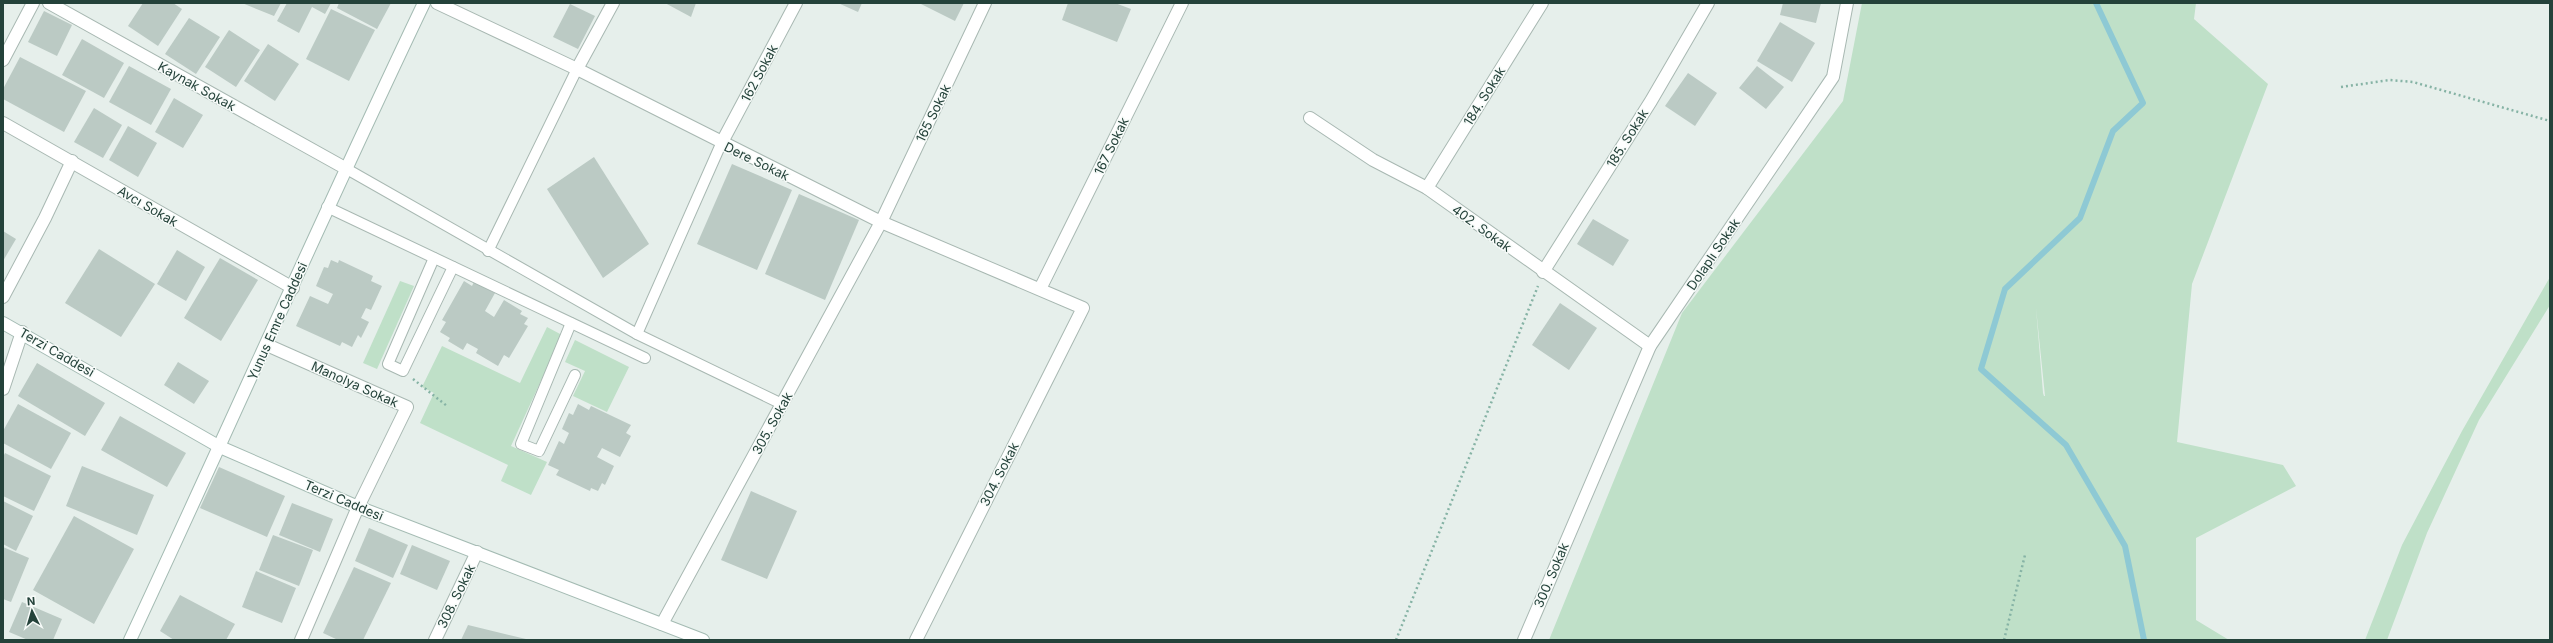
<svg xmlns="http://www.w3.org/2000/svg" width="2553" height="643" viewBox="0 0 2553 643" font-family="Inter,sans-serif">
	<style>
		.green { fill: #bfe0c8; fill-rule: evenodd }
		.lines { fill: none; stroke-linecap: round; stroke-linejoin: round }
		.stream { stroke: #8ec9d4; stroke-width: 6 }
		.building { fill: #bbcac4 }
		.lane-casing { stroke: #a8b8b2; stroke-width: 12 }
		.street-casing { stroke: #a8b8b2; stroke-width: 14 }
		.secondary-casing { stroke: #a4bbb3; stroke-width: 14 }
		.path { stroke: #86b3a5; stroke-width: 2.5; stroke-dasharray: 2 3; stroke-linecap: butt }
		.lane { stroke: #fff; stroke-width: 10 }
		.street { stroke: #fff; stroke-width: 12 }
		.secondary { stroke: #fff; stroke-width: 12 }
		.labels { text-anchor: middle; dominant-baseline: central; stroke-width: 3; stroke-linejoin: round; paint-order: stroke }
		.street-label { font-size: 13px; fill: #24423a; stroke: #f7fbf9 }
	</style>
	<rect width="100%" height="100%" fill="#e6efeb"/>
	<g class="green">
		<path d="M1862,3H2196L2194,19L2268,84L2192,284L2177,442L2283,465L2296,486L2196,538V620L2229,640H1549L1682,313L1843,101ZM2036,308L2045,396H2044L2043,393Z"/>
		<polygon points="2550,277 2550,305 2479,420 2427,533 2387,640 2365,640 2402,545 2462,431"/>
		<polygon points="400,281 414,286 377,369 363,363"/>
		<polygon points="547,327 562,335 511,446 547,462 531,495 501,481 508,465 420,423 434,393 422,387 442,346 520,383"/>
		<polygon points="575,340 629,367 607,412 573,396 585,371 565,362"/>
	</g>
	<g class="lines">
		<polyline class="stream" points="2096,3 2143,103 2113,131 2080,218 2005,289 1981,369 2066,445 2125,546 2144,640"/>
	</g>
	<g class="building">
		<polygon points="143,3 173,3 182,9 158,46 128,26"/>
		<polygon points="242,3 281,3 274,16"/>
		<polygon points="287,3 331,3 325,14 312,7 299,33 277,21"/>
		<polygon points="339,3 391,3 377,29 337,8"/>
		<polygon points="665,3 696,3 691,17"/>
		<polygon points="838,3 862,3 858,12"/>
		<polygon points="919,3 964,3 955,21"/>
		<polygon points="1068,3 1115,3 1131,9 1117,42 1062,20"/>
		<polygon points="1783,3 1821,3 1816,23 1780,15"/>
		<polygon points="570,4 595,16 578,49 553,37"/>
		<polygon points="331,9 375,30 349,81 306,59"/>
		<polygon points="44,11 72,25 57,56 28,42"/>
		<polygon points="189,18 220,37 196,74 165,54"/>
		<polygon points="1780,22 1815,43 1792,82 1757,61"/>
		<polygon points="229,30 260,50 236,87 205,67"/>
		<polygon points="82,39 124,63 104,98 62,75"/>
		<polygon points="268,44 299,64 275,101 244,81"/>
		<polygon points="20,57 86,91 64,132 3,99 3,89"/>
		<polygon points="129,66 171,89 151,125 109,102"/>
		<polygon points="1757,66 1784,87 1766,109 1739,88"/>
		<polygon points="1688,73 1717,93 1695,126 1665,106"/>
		<polygon points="174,98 203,115 183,148 155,132"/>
		<polygon points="94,108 122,125 103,158 74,142"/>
		<polygon points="128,126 157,143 138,177 109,160"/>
		<polygon points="594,157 649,244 603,278 547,189"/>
		<polygon points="732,164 792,190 757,270 697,244"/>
		<polygon points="799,194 859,220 825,300 765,274"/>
		<polygon points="1593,219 1629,240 1613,266 1577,244"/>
		<polygon points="3,231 16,239 3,261"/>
		<polygon points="99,249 155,284 121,337 65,303"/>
		<polygon points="177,250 205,267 186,301 157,284"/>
		<polygon points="220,258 258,280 221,341 184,318"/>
		<polygon points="331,260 338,263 339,260 373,276 371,281 382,286 371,310 366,308 361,318 369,322 361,338 358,335 352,347 342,342 340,346 296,326 310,296 328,304 333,294 316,286 324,267 328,268"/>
		<polygon points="464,281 472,286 474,282 495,293 485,311 494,317 504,300 522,311 520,314 528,318 524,324 528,326 509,358 504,355 498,366 476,353 478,349 467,343 463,350 448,341 450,338 440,332 446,322 442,320"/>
		<polygon points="1560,303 1597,328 1569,370 1532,345"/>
		<polygon points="178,362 209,381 194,404 164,385"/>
		<polygon points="37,363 105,403 85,436 18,396"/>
		<polygon points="18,404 71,433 51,469 3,443 3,431"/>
		<polygon points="578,404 589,410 591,406 631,425 626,433 631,436 620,457 602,448 597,457 614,466 605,485 602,483 598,491 591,488 590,491 556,475 559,470 548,465 559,441 564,444 569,433 562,429 569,413 573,415"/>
		<polygon points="120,416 186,453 167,487 101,450"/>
		<polygon points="5,453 51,476 34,511 3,496 3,457"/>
		<polygon points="82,466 154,495 137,535 66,506"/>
		<polygon points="219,467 285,496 267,537 200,508"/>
		<polygon points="751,491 797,511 767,579 721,560"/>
		<polygon points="3,501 33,516 16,551 3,544"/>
		<polygon points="292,503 333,519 320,552 279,535"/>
		<polygon points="74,516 134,549 94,624 33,590"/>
		<polygon points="369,528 408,545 393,578 355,561"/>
		<polygon points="273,535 313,550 299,586 259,570"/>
		<polygon points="412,545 450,561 437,590 400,574"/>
		<polygon points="3,547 29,558 11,602 3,599"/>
		<polygon points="354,567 391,583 363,640 338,640 323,633"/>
		<polygon points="256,571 296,588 282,623 242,607"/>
		<polygon points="180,595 235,624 226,640 174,640 160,631"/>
		<polygon points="22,602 62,619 53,640 28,640 9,632"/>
		<polygon points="468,625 526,639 526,640 461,640"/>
	</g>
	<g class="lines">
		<g class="lane-casing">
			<g id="lane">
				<polyline points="345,168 637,334 782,404"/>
				<polyline points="327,207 645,358"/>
				<polyline points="488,251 577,69"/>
				<polyline points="434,258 388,364 403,371 453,267"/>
				<polyline points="571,323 521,444 539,451 575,375"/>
				<polyline points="637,334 721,144"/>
			</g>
		</g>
		<g class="street-casing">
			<g id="street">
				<polyline points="49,3 345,168"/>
				<polyline points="437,3 577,69 881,222 1083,308 916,640"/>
				<polyline points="3,60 33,3"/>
				<polyline points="577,69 613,3"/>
				<polyline points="1310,118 1373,160 1427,188 1650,346"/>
				<polyline points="3,123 293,288"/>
				<polyline points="721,144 796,3"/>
				<polyline points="1427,188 1542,3"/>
				<polyline points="1543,272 1651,101 1708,3"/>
				<polyline points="1040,289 1182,3"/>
				<polyline points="3,297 45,218 72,161"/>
				<polyline points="267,345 407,407 358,507 301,640"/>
				<polyline points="3,389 22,332"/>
				<polyline points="662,624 881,222 985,3"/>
				<polyline points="435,640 477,552"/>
				<polyline points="1524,640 1650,346 1833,77 1847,3"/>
			</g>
		</g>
		<g class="secondary-casing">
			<g id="secondary">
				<polyline points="3,323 220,447 358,507 703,640"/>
				<path d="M130,640C229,428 323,214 424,3"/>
			</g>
		</g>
		<g class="path">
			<polyline points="2341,87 2390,80 2413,82 2550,121"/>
			<polyline points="413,379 447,406"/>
			<polyline points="1396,640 1538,286"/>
			<polyline points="2004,640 2025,555"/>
		</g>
		<use href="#lane" class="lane"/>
		<use href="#street" class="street"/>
		<use href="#secondary" class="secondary"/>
	</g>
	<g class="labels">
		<g class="street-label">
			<text transform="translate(759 73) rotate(-62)">162 Sokak</text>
			<text transform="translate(197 86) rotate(29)">Kaynak Sokak</text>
			<text transform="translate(1484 96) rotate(-58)">184. Sokak</text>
			<text transform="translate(933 113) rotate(-64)">165 Sokak</text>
			<text transform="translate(1627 138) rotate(-58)">185. Sokak</text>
			<text transform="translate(1111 146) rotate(-64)">167 Sokak</text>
			<text transform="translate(757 161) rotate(26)">Dere Sokak</text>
			<text transform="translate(148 206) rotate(30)">Avcı Sokak</text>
			<text transform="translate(1482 228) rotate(36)">402. Sokak</text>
			<text transform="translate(1713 254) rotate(-56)">Dolaplı Sokak</text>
			<text transform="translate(277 321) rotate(-66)">Yunus Emre Caddesi</text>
			<text transform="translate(57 352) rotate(30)">Terzi Caddesi</text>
			<text transform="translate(355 384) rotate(24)">Manolya Sokak</text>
			<text transform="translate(772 423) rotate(-61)">305. Sokak</text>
			<text transform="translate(999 474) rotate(-63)">304. Sokak</text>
			<text transform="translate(344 500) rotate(23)">Terzi Caddesi</text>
			<text transform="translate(1551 575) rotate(-67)">300. Sokak</text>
			<text transform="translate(456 596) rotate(-64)">308. Sokak</text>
		</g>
	</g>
	<rect width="2553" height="643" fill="none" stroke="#24423a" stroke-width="8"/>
	<g transform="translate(32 611) rotate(355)" stroke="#f7fbf9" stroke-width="3" paint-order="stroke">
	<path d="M0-3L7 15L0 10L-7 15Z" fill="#24423a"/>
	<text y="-6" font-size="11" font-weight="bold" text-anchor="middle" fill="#24423a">N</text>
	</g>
</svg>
